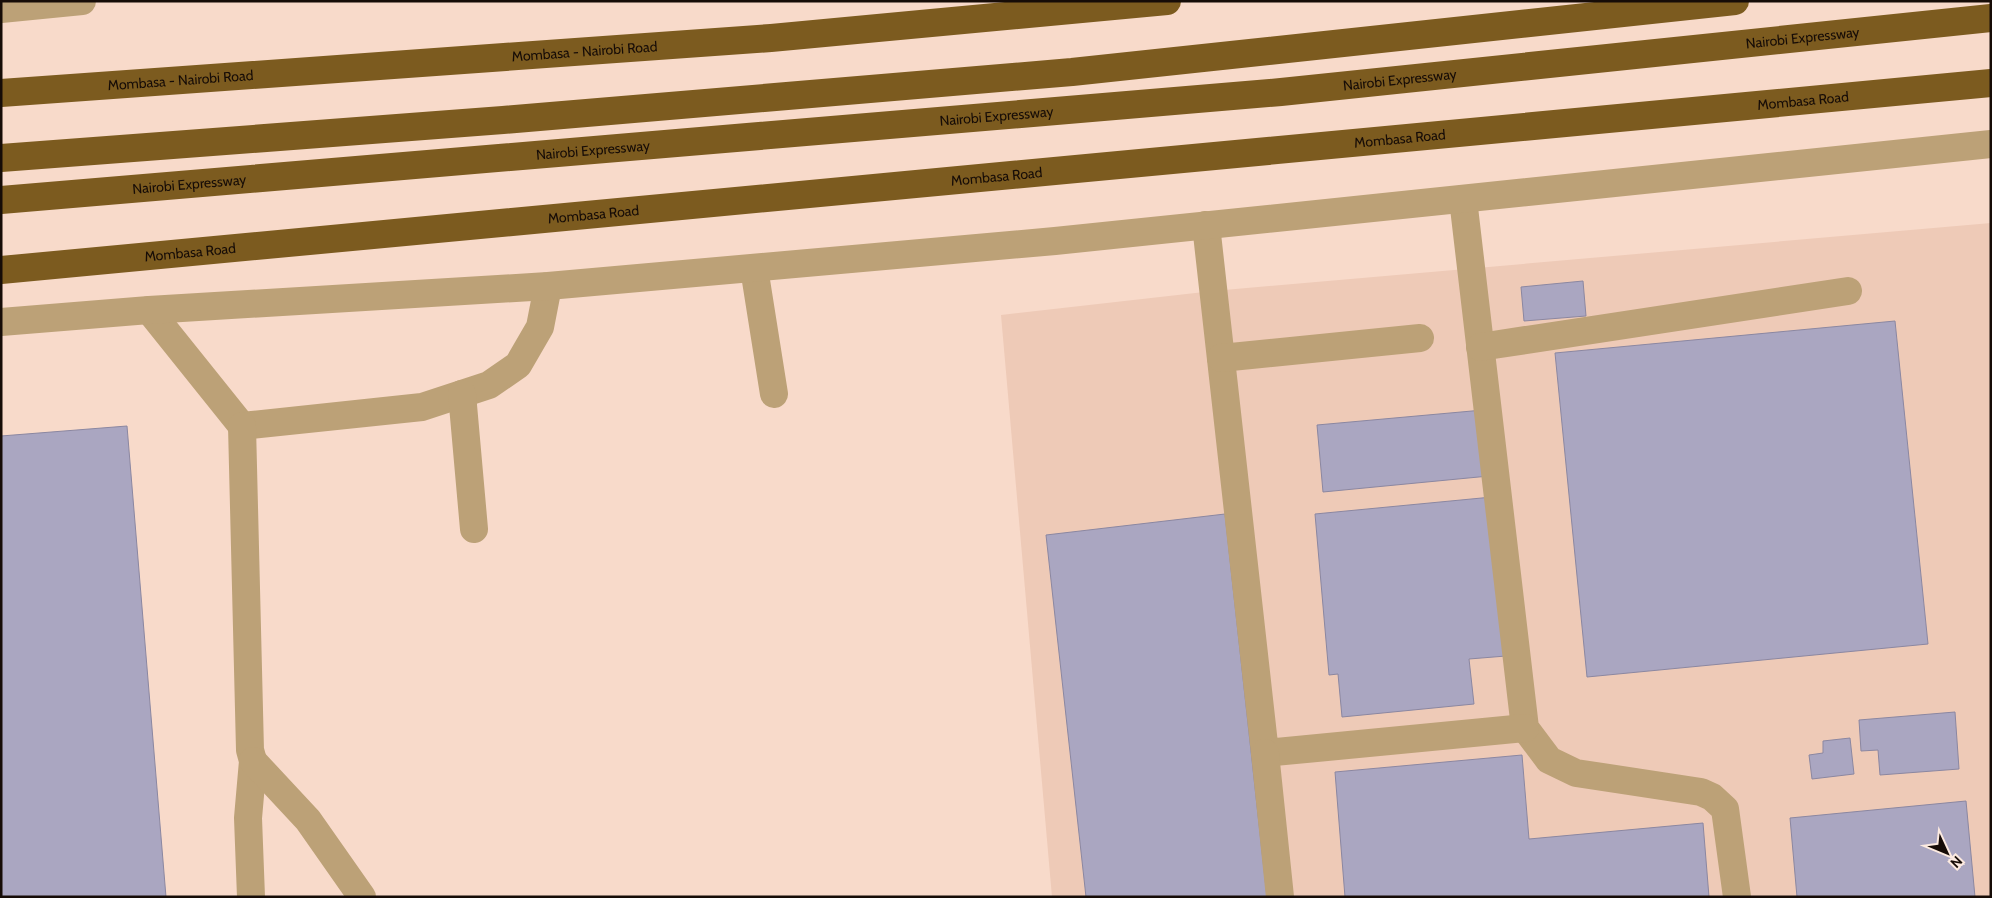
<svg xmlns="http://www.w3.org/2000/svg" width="1992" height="898" font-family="Cabin,sans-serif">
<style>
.built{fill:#eecab7}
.building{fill:#aaa6c1;stroke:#8b87a1}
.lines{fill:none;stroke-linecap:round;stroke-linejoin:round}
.minor{stroke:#bca177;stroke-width:28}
.highway{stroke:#7c5b1f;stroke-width:28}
.labels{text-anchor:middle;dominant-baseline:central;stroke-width:4;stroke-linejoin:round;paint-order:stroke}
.street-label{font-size:14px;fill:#160c07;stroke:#fceae0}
</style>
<rect width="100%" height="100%" fill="#f8daca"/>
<polygon class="built" points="1991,223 1991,897 1052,897 1001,315 1213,291"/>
<g class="building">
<polygon points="1583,281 1586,316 1524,321 1521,287"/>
<polygon points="1895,321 1928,644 1587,677 1555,353"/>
<polygon points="1483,410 1489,476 1323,492 1317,425"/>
<polygon points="127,426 166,897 1,897 1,436"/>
<polygon points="1492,497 1506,656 1469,659 1474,704 1342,717 1338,674 1329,675 1315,514"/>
<polygon points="1225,514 1267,897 1086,897 1046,535"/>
<polygon points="1955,712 1959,769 1880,775 1878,750 1861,751 1859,720"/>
<polygon points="1850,738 1854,774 1812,779 1809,755 1823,753 1823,741"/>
<polygon points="1522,755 1529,839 1703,823 1709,897 1345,897 1335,772"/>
<polygon points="1966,801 1975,897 1797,897 1790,818"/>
</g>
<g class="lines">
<g class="minor">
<polyline points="1,9 82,1"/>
<polyline points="1463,199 1525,728 1549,760 1576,773 1701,792 1712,797 1725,809 1737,897"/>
<polyline points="1206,225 1265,753 1525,728"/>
<polyline points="754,268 774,394"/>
<polyline points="149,310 242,426 422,407 489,385 518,365 540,327 548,286"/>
<polyline points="1,322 149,310 548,286 1055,241 1991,144"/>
<polyline points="1480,347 1848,291"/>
<polyline points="1221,358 1420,338"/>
<polyline points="462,394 474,529"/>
<polyline points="242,426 250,750 253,761 248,818 251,897"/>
<polyline points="1265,753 1280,897"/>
<polyline points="253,761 308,820 362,897"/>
</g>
<g class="highway">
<path id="s1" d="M 1,93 L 771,38 L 1167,1"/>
<polyline points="1,158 503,120 1072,72 1735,1"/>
<path id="s2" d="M 1,200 L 1281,92 L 1991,18"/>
<path id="s3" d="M 1,270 L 1991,83"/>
</g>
</g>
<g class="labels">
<g class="street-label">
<text stroke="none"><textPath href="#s2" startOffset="1809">Nairobi Expressway</textPath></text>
<text stroke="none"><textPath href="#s1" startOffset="585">Mombasa - Nairobi Road</textPath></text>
<text stroke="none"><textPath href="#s1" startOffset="180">Mombasa - Nairobi Road</textPath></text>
<text stroke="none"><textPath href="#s2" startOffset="1404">Nairobi Expressway</textPath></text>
<text stroke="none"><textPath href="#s3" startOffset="1810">Mombasa Road</textPath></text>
<text stroke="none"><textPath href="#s2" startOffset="999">Nairobi Expressway</textPath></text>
<text stroke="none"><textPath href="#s3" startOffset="1405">Mombasa Road</textPath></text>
<text stroke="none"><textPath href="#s2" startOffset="594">Nairobi Expressway</textPath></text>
<text stroke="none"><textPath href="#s3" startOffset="1000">Mombasa Road</textPath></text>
<text stroke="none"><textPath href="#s2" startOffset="189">Nairobi Expressway</textPath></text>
<text stroke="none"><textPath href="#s3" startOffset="595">Mombasa Road</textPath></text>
<text stroke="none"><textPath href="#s3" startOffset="190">Mombasa Road</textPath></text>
</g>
</g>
<rect width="1992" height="898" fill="none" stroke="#160c07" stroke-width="5"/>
<g transform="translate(1947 853) rotate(134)" stroke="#fceae0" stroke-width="4" paint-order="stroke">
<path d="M0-4L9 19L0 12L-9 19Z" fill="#160c07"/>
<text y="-8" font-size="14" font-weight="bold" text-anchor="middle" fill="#160c07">N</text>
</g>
</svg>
